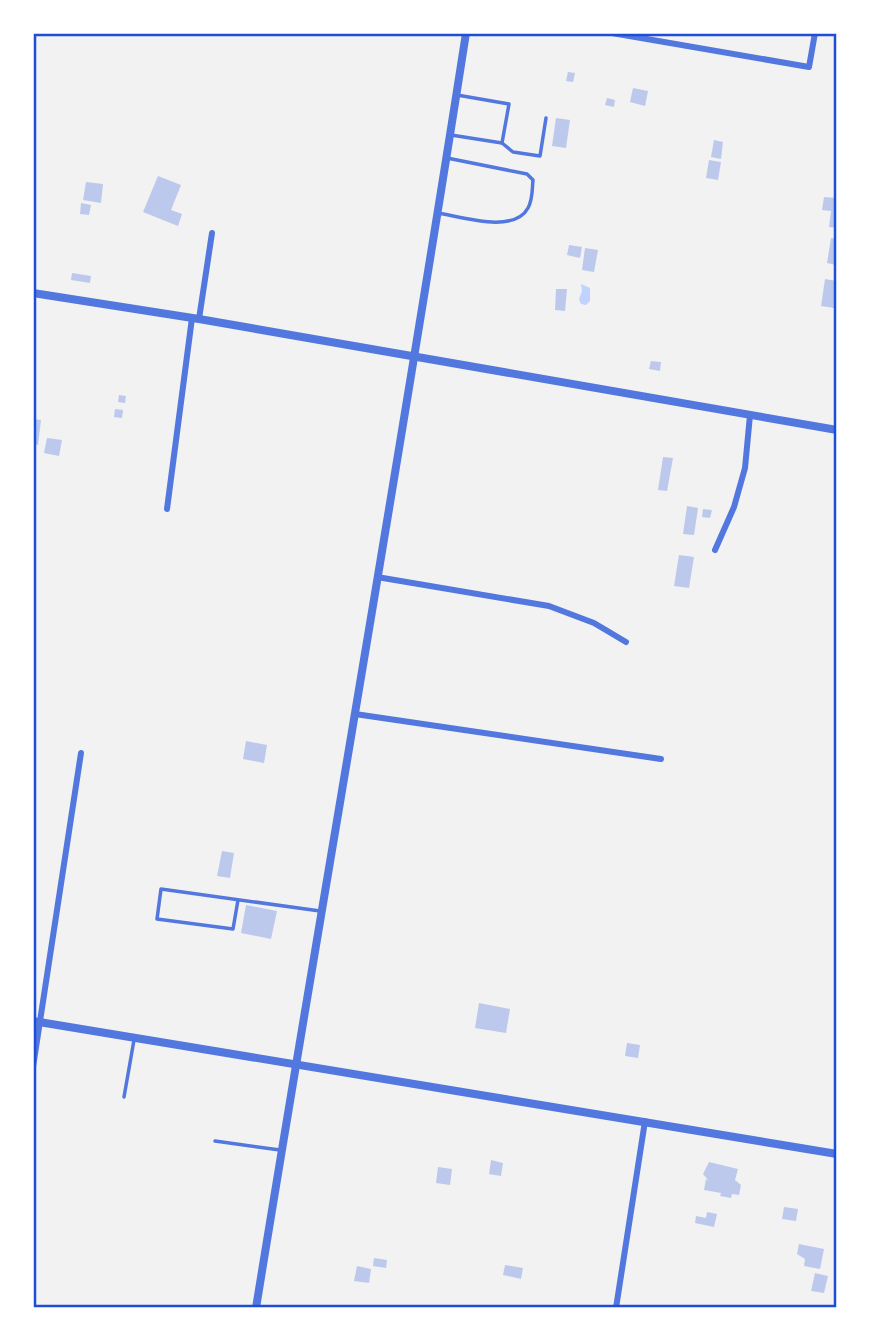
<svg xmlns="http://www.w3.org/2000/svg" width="870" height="1341" font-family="'PT Serif',serif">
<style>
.water{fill:#bfd3fe}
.building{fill:#bdc9ec}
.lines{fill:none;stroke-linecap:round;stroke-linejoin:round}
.service{stroke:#5277de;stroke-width:3.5}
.minor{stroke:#5277de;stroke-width:6}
.tertiary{stroke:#5277de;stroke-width:8}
.neatline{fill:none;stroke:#1d4ed8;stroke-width:2.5}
</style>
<rect width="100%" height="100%" fill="#f2f2f2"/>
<polygon class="water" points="581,284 590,288 590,301 586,305 581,304 579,299 582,291"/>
<g class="building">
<polygon points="568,72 575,73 573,82 566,81"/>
<polygon points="633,88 648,91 645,106 630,102"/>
<polygon points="607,98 615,100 614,107 605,105"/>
<polygon points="556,118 570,120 566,148 552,146"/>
<polygon points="714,140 723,142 721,159 711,157"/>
<polygon points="709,160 721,162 718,180 706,178"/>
<polygon points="158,176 181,185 171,210 182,214 178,226 143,212"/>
<polygon points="86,182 103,184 101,203 83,200"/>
<polygon points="824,197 837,198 837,228 829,227 831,211 822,210"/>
<polygon points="81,203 91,205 89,215 80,214"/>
<polygon points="831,238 837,239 836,265 827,263"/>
<polygon points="569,245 582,247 580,258 567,255"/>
<polygon points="585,248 598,250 594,272 582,270"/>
<polygon points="72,273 91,276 90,283 71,280"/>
<polygon points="825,279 837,281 834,308 821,306"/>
<polygon points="556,289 567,289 565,311 555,310"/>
<polygon points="651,361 661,362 660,371 649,369"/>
<polygon points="119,395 126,396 125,403 118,402"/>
<polygon points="115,409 123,410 122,418 114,417"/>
<polygon points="33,419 41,420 38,445 33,444"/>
<polygon points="47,438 62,440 59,456 44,453"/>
<polygon points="663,457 673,458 667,491 658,490"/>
<polygon points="687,506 698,508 694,535 683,534"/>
<polygon points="703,509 712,510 710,518 702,517"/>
<polygon points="679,555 694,557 689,588 674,586"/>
<polygon points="246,741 267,745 264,763 243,759"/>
<polygon points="222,851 234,853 230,878 217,876"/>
<polygon points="246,905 277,911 271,939 241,933"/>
<polygon points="479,1003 510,1009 506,1033 475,1028"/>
<polygon points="627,1043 640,1045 638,1058 625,1056"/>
<polygon points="491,1160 503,1163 501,1176 489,1174"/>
<polygon points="709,1162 738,1169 735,1180 741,1185 739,1195 732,1194 731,1198 720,1196 721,1193 704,1190 706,1179 709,1181 703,1174"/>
<polygon points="438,1167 452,1169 450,1185 436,1183"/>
<polygon points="784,1207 798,1209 796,1221 782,1219"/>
<polygon points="707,1212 717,1214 714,1227 695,1223 696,1216 706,1218"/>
<polygon points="799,1244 824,1249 820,1269 804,1266 805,1259 797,1254"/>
<polygon points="374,1258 387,1260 386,1268 373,1266"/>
<polygon points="505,1265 523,1268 521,1279 503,1275"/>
<polygon points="357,1266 371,1269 369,1283 354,1281"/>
<polygon points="815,1273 828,1276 824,1293 811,1291"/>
</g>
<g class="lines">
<g class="service">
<polyline points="457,95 509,104 502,143"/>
<polyline points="451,135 502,143 513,152 540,156 546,118"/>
<path d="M 438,213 C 462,217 514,234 528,208 C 533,199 532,189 533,180 L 527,174 L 447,158"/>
<polyline points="238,900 233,929 157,919 161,889 320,911"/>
<polyline points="124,1097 134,1040"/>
<polyline points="215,1141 280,1150"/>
</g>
<g class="minor">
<polyline points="612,33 809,67 815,33"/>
<polyline points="199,319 212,233"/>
<polyline points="167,509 192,318"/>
<polyline points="715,550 734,507 745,468 750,415"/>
<polyline points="377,577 549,606 594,623 626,642"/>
<polyline points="355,714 661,759"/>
<polyline points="33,1067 81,753"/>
<polyline points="616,1308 645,1121"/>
</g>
<g class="tertiary">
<polyline points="33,293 199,319 837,430"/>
<polyline points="33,1021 837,1154"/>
<path d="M 256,1308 C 325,883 400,459 466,33"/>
</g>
</g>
<rect width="870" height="1341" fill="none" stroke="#ffffff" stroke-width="70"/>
<rect x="35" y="35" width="800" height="1271" class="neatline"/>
</svg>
